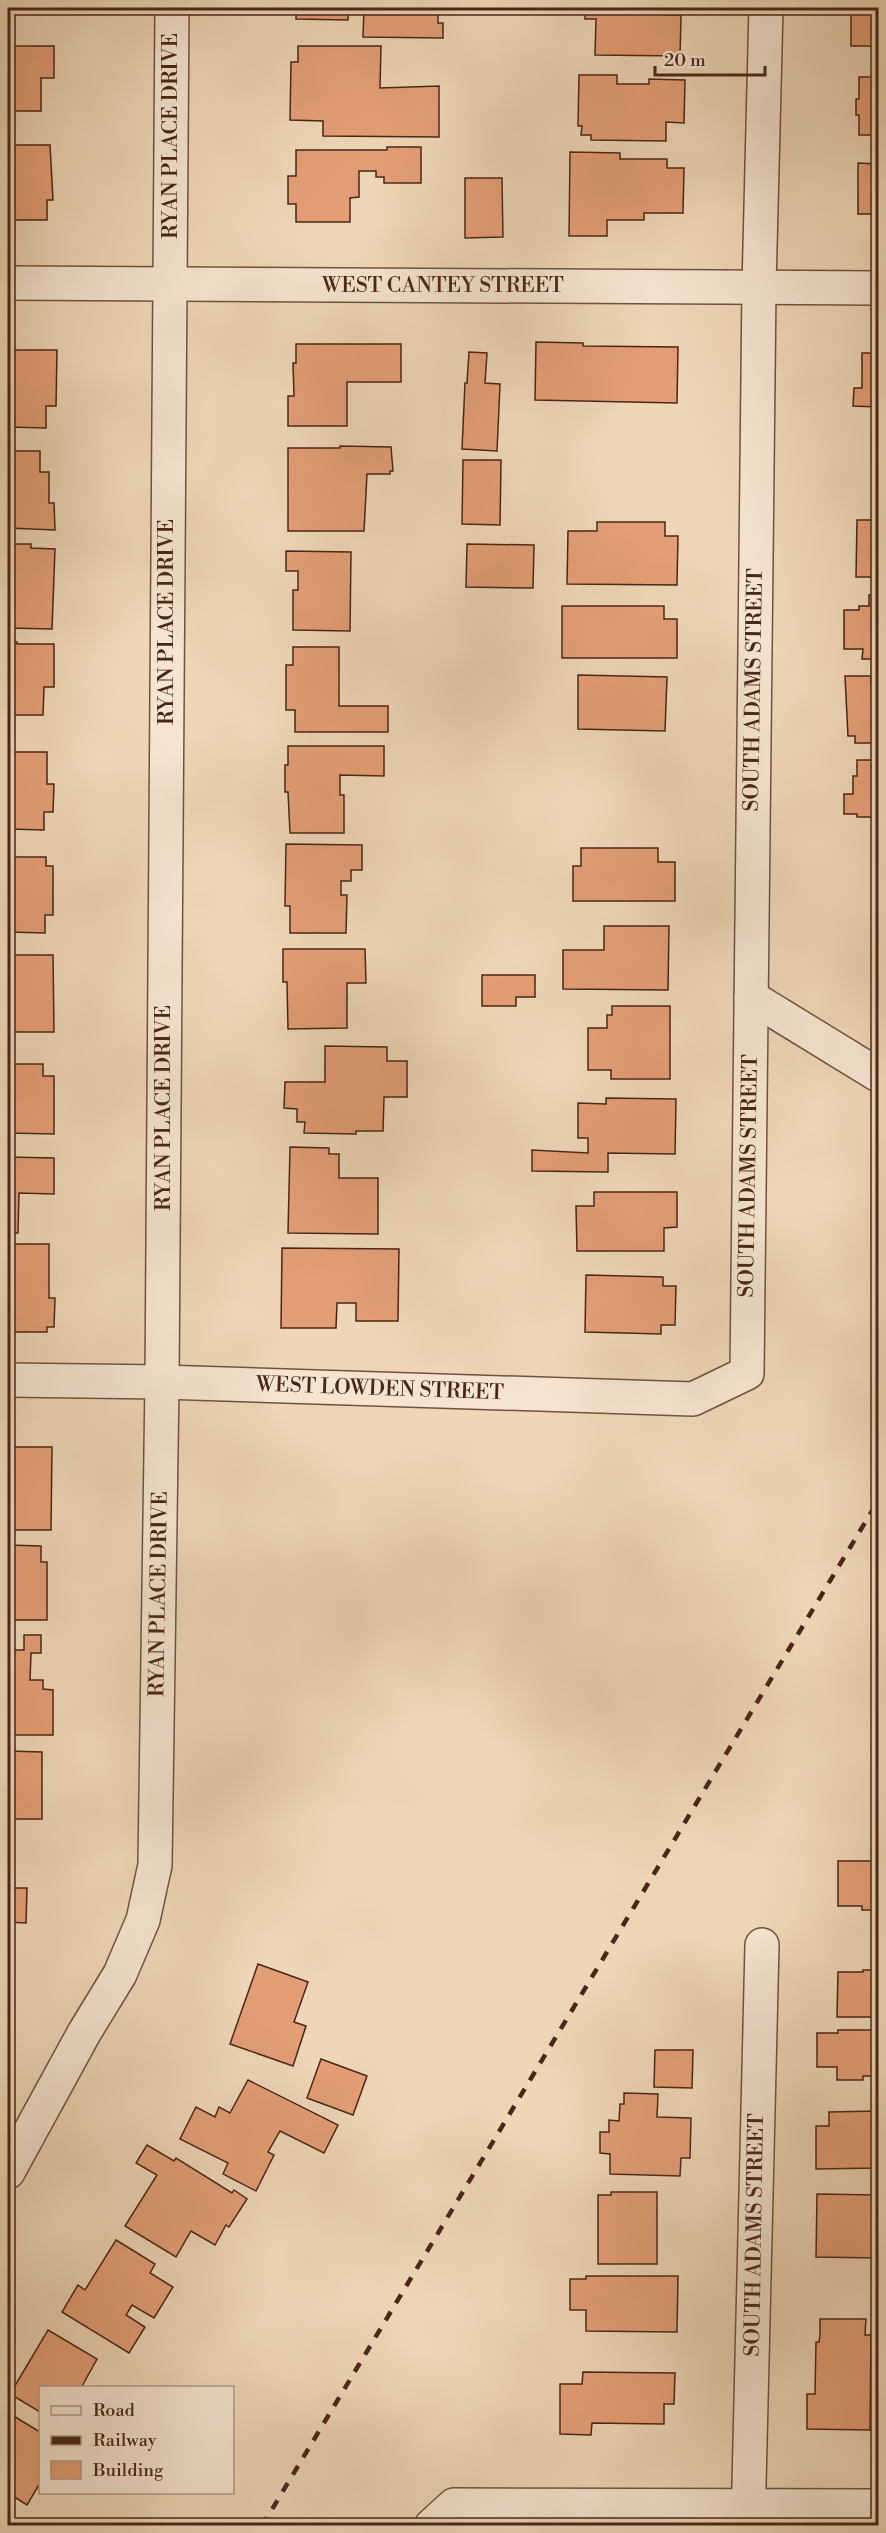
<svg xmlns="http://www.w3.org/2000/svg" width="886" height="2533" font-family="'Libre Bodoni',serif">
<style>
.building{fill:#e49e76;stroke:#492617;stroke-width:1.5}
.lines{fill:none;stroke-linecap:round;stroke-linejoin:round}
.minor-casing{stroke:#72523f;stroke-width:36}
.minor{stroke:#f4e4d0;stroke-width:33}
.rail{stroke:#492617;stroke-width:4.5;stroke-dasharray:10 10;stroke-linecap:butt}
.labels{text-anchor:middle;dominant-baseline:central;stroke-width:6;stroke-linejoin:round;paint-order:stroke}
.street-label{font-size:21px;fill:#492617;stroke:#f4e4d0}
</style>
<rect width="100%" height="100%" fill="#eed6b6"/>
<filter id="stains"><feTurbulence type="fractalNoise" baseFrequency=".00333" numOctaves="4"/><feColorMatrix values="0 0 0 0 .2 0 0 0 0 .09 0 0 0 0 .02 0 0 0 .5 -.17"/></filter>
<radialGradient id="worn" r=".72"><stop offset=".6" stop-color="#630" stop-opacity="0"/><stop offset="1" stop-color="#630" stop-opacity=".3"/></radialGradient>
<g class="building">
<polygon points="8,8 36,8 36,12 12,12 12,18 8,18"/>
<polygon points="296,8 348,8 348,20 296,19"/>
<polygon points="364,8 438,8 438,23 443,23 443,38 363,37"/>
<polygon points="585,8 666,8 666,15 681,15 680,56 595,55 596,19 585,19"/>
<polygon points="865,8 878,8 878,46 851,46 851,13 865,13"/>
<polygon points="8,46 54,46 54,78 41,78 41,111 8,111"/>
<polygon points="298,46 381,46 380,88 439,86 439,137 323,136 323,121 290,120 291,62 298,62"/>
<polygon points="579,75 617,75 617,84 649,84 649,79 685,80 684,123 666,122 666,141 591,140 591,135 581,135 582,126 578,126"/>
<polygon points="859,77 878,77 878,135 859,135 859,115 856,115 856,99 859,99"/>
<polygon points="8,145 50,145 53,200 47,200 47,220 8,220"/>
<polygon points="387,147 421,147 421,183 384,183 384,177 376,177 376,171 359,171 359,197 350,198 350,222 296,222 296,204 288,204 288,176 296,176 296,150 387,150"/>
<polygon points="570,152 620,153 620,159 667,159 667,168 684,168 683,213 644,213 644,220 607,220 607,236 569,236"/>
<polygon points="858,163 878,164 878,214 858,214"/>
<polygon points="465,178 502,178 503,237 465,238"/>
<polygon points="536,342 583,343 583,346 678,347 677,403 535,400"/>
<polygon points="296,344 401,344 401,382 347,382 347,426 288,426 288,396 294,396 293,363 296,363"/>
<polygon points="8,350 57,350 56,406 46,406 46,428 8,427"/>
<polygon points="469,352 487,353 485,383 500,384 497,451 462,449 465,383 467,383"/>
<polygon points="862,353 878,353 878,407 853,406 854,388 862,388"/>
<polygon points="340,446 391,447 393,471 390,471 390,474 367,474 364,531 288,531 288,448 340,448"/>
<polygon points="8,451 40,451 40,472 49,472 49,503 54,503 55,530 8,528"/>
<polygon points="463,460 501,460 500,525 462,524"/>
<polygon points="857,520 878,520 878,577 856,577"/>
<polygon points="597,522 665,522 665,536 678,536 677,585 567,584 568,531 597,531"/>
<polygon points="8,544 31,544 31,548 55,549 52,629 8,628"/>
<polygon points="467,544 534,545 533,588 466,587"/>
<polygon points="286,551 351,552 350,631 293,630 293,590 298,590 298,571 286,571"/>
<polygon points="869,595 878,595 878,659 862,659 863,649 844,649 844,610 859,610 859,606 869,606"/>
<polygon points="562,606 664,606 664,619 677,619 677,658 562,658"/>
<polygon points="8,642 17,642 17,644 54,644 54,687 44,687 43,715 14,715 14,735 8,735"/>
<polygon points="293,647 339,647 339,706 388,706 388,732 295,732 295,710 286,710 286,665 293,665"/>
<polygon points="578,675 667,677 665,731 578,729"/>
<polygon points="845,676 871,676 871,681 878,681 878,743 855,743 855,736 848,736"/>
<polygon points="288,746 384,746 384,776 340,775 340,795 344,795 344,833 290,833 288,792 285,792 285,765 288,765"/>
<polygon points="8,752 47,752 47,784 54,784 53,812 44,812 44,830 8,829"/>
<polygon points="857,760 878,760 878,817 857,817 857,814 844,814 844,794 853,794 853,776 857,776"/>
<polygon points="286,844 362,845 362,870 351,870 351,881 341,881 341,895 347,895 346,933 290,933 290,906 285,906"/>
<polygon points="581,848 658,848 658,862 675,862 675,901 573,901 573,866 581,866"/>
<polygon points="8,857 46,857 46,866 53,866 53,915 45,915 45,933 8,932"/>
<polygon points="875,888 878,888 878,940 873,940"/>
<polygon points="604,926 669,926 668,990 563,989 563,950 604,950"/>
<polygon points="283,949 365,949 366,983 347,983 347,1028 288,1029 287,982 283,982"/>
<polygon points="8,955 53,955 54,1032 8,1032"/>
<polygon points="482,975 535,975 535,997 516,997 516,1006 482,1006"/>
<polygon points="612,1006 670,1006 670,1079 611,1079 611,1070 588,1070 588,1028 607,1028 607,1015 612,1015"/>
<polygon points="325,1046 387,1047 387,1061 407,1061 407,1097 384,1097 383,1131 356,1131 356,1134 304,1133 305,1122 297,1122 297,1109 284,1108 285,1082 325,1082"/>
<polygon points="8,1064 43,1064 43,1076 54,1076 54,1134 8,1133"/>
<polygon points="606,1098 676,1099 675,1154 608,1153 608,1172 532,1171 532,1150 588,1153 588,1138 578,1138 578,1103 606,1104"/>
<polygon points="290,1147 329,1148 329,1154 339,1154 339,1178 378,1178 378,1234 288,1233"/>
<polygon points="8,1157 54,1158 54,1194 19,1193 18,1233 8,1233"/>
<polygon points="594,1192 677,1192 677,1227 664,1228 664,1251 577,1251 576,1206 594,1206"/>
<polygon points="8,1244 49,1244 49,1298 55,1298 54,1327 47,1327 47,1332 8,1332"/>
<polygon points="282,1248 399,1249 398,1321 356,1321 356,1303 337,1303 336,1328 281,1328"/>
<polygon points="586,1275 663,1277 663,1286 676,1286 675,1325 661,1325 661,1334 585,1332"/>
<polygon points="8,1447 52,1447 51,1530 8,1530"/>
<polygon points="8,1545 41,1546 41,1562 47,1562 47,1620 12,1620 12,1626 8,1626"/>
<polygon points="24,1635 41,1635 41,1653 31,1653 30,1680 43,1680 43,1689 53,1690 53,1735 8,1735 8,1650 24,1650"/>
<polygon points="8,1751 42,1752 42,1819 8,1819"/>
<polygon points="838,1861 878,1861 878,1910 862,1910 862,1906 838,1906"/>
<polygon points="8,1888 27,1888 26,1923 8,1922"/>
<polygon points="258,1964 308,1982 294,2022 306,2026 293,2066 230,2044"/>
<polygon points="863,1970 878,1970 878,2017 837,2017 838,1972 863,1972"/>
<polygon points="838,2030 878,2030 878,2076 863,2076 863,2080 837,2080 837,2067 817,2067 817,2033 838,2033"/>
<polygon points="655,2050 693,2050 692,2088 654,2087"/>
<polygon points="321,2059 367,2076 353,2115 307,2098"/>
<polygon points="248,2080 338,2125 324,2153 280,2131 268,2152 274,2155 256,2191 223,2174 228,2163 180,2139 196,2107 215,2117 219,2107 230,2113"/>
<polygon points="624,2093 658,2094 657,2117 691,2118 690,2158 681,2158 680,2176 610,2174 610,2154 600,2153 600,2132 609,2132 609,2120 619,2121 620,2104 624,2104"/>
<polygon points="878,2111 878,2168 816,2169 816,2126 829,2126 829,2112"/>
<polygon points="147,2145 174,2161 176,2158 232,2193 234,2190 247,2199 229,2227 226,2225 215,2245 191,2231 176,2257 125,2226 157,2175 136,2163"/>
<polygon points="611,2192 657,2192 657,2264 598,2264 598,2195 611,2195"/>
<polygon points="817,2194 878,2195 878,2258 816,2257"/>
<polygon points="116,2240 155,2264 150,2273 173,2287 154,2318 132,2305 126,2315 145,2327 129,2353 62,2312 78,2285 85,2290"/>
<polygon points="586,2276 678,2276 677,2332 586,2331 586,2310 570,2310 570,2279 586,2279"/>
<polygon points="820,2319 866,2319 865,2335 871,2335 870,2430 807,2429 807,2394 815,2394 816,2342 819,2342 820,2335"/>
<polygon points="48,2330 97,2359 81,2388 40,2388 40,2412 10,2394"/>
<polygon points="583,2372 675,2373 674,2404 664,2404 664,2424 592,2423 591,2435 560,2434 560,2384 582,2384"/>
<polygon points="12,2415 40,2432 40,2483 27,2505 8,2493 8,2422"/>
<polygon points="8,2517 21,2526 8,2526"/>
</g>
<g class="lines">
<defs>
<g id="minor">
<polyline points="8,283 878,288"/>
<polyline points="751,997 878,1075"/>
<polyline points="8,1380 162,1382 693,1399 747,1373 759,287 766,8"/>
<polyline points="8,2172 84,2033 120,1974 143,1920 155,1865 162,1382 172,8"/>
<polyline points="431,2526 454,2505 878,2506"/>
<polyline points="748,2526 762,1945"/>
</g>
</defs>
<use href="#minor" class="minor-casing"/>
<use href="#minor" class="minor"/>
<polyline class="rail" points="262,2526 878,1501"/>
</g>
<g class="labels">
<g class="street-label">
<text transform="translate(171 136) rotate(-90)">RYAN PLACE DRIVE</text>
<text x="443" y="286">WEST CANTEY STREET</text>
<text transform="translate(167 622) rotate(-90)">RYAN PLACE DRIVE</text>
<text transform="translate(754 690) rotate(-89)">SOUTH ADAMS STREET</text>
<text transform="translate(164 1108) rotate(-90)">RYAN PLACE DRIVE</text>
<text transform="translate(749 1176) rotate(-89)">SOUTH ADAMS STREET</text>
<text transform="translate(380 1389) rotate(2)">WEST LOWDEN STREET</text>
<text transform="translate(159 1594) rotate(-89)">RYAN PLACE DRIVE</text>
<text transform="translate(755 2235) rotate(-89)">SOUTH ADAMS STREET</text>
</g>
</g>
<rect width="886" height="2533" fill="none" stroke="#eed6b6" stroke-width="30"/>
<rect x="9" y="9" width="868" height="2515" fill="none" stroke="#492617" stroke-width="3"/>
<rect x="15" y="15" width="856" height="2503" fill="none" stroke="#492617" stroke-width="1.5"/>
<rect x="39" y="2386" width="195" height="108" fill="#f4e4d0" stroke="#b09886" stroke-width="1.5"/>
<rect x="51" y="2406" width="30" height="9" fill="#f4e4d0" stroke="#b09886" stroke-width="1.5"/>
<text x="93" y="2416" font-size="18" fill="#492617">Road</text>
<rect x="51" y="2436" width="30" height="9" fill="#492617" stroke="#b09886" stroke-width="1.5"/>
<text x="93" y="2446" font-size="18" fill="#492617">Railway</text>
<rect x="51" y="2461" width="30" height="18" fill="#e49e76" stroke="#b09886" stroke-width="1.5"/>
<text x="93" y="2476" font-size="18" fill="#492617">Building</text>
<path d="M655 66v9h110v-9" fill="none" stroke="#492617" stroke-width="3"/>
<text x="664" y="66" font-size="18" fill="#492617" stroke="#f4e4d0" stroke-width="4.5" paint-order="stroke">20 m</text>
<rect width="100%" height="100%" filter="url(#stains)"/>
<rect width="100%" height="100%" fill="url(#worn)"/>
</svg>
